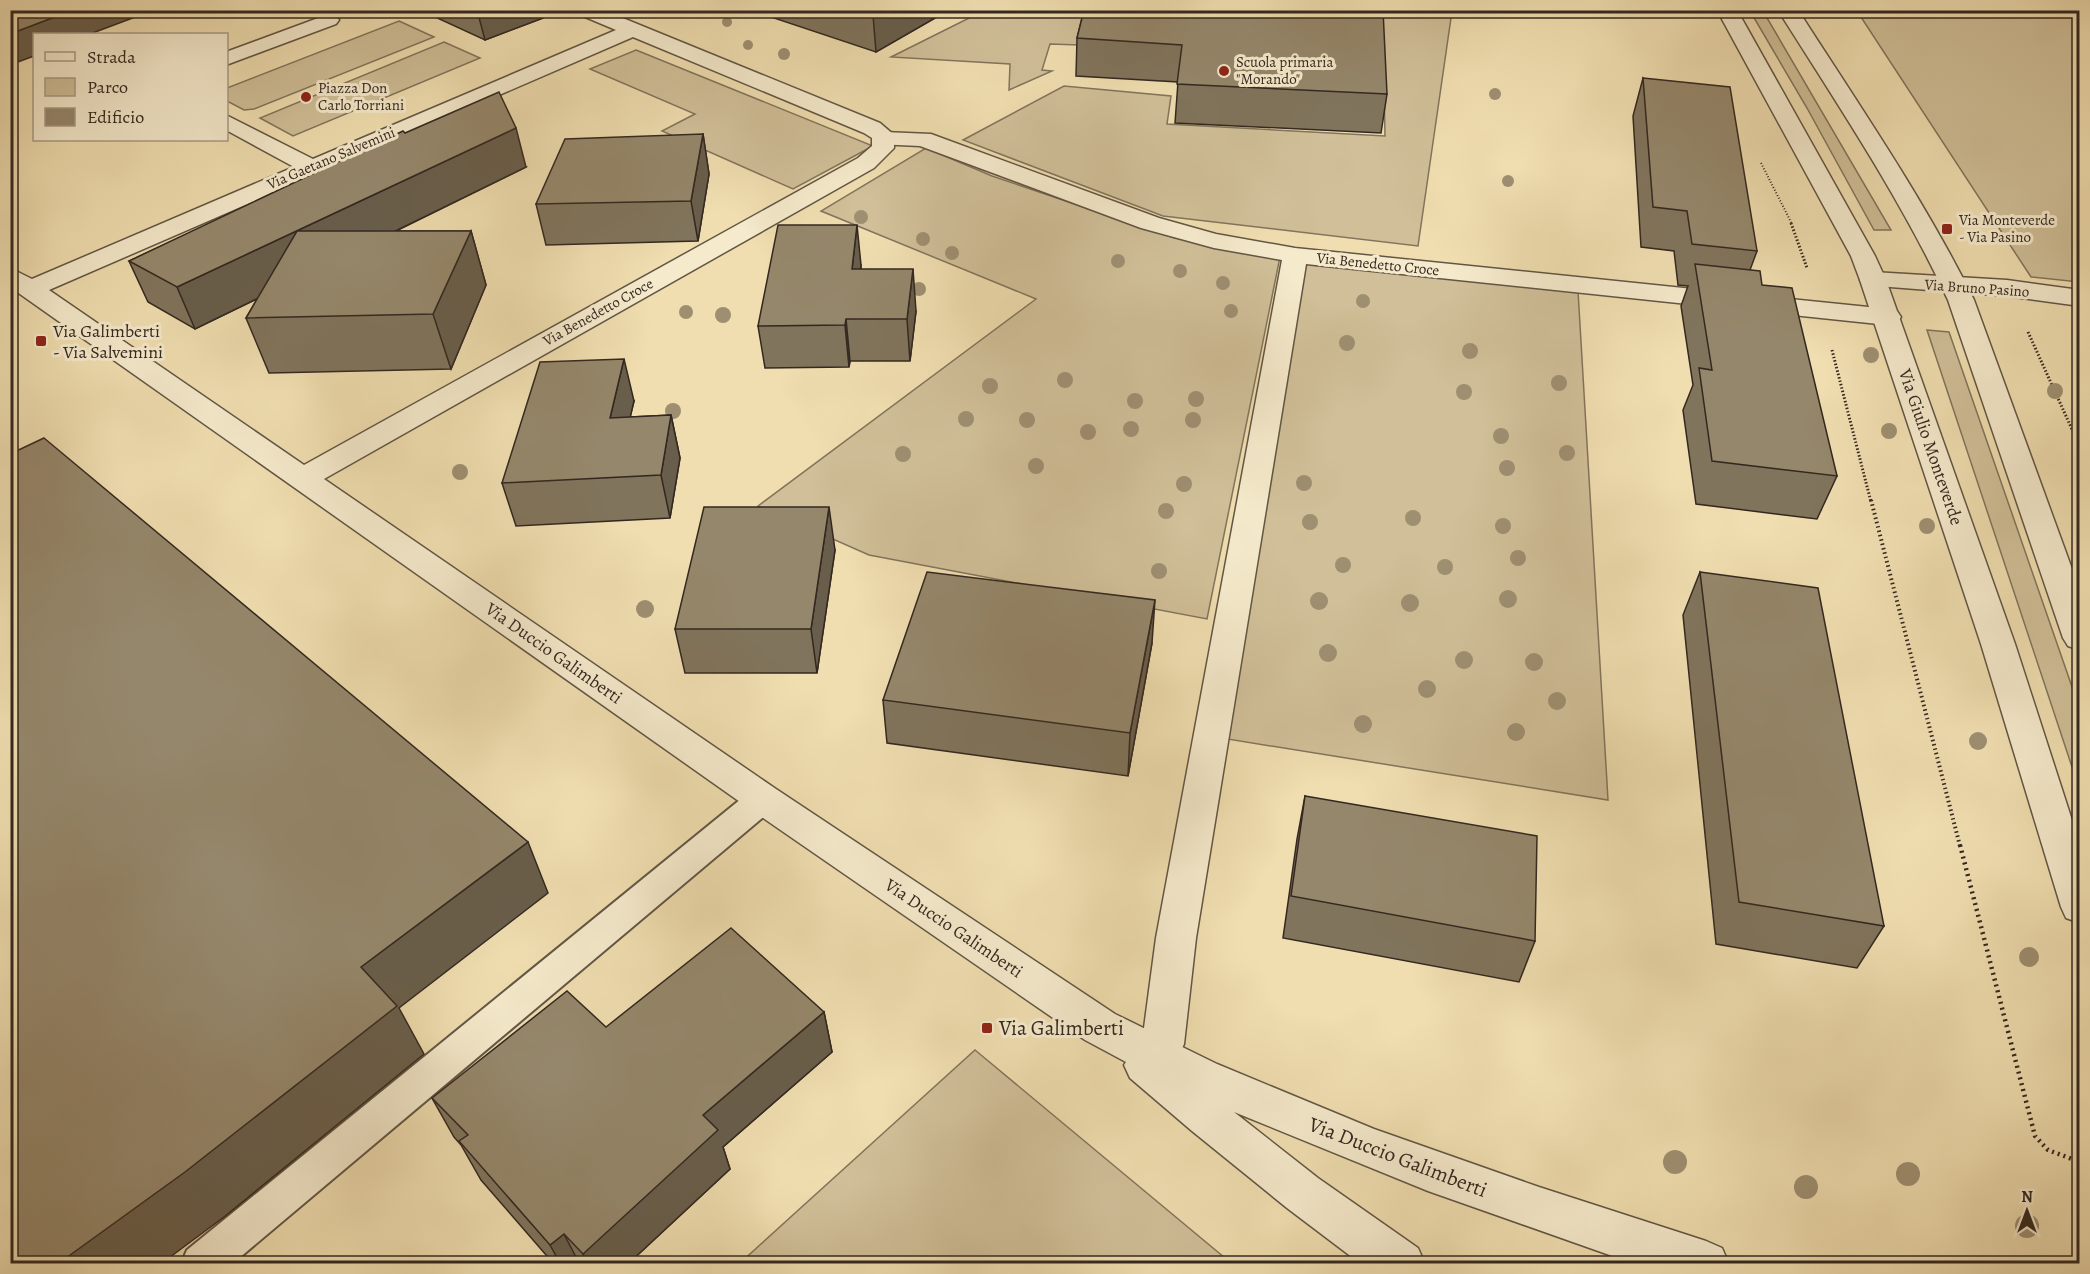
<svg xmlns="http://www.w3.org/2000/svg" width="2090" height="1274" font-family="Alegreya,serif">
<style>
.green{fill:#d0bf98;stroke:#82745c;stroke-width:1.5}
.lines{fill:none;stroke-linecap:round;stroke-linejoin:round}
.service-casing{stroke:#625644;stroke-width:4}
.pedestrian-casing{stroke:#625644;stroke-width:3}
.minor-casing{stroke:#625644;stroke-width:3}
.tertiary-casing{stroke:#625644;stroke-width:3}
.path-far3{stroke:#332820;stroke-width:2;stroke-dasharray:1 2;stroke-linecap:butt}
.path-far2{stroke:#332820;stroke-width:3;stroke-dasharray:1.5 2;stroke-linecap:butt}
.path-far1{stroke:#332820;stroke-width:4;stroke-dasharray:1.5 3;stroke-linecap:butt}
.path{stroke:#332820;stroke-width:4.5;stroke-dasharray:2 4;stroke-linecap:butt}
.service{fill:#f5eacc;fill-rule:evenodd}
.pedestrian{fill:#f5eacc;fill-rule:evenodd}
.minor{fill:#f5eacc;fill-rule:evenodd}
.tertiary{fill:#f5eacc;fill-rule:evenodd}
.tree{fill:#9e8f71}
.wall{fill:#80745c;stroke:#332820;stroke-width:1.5}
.shaded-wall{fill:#685e4b;stroke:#332820;stroke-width:1.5}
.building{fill:#95876b;stroke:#332820;stroke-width:1.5}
.poi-dot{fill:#8f2418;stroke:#f5eacc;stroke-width:2}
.labels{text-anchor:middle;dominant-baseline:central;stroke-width:6;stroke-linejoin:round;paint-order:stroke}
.far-poi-label{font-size:15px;fill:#332820;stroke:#f5eacc;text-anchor:start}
.far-street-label{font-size:15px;fill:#332820;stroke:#f5eacc}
.poi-label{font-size:18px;fill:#332820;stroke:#f5eacc;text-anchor:start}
.street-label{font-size:18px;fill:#332820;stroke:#f5eacc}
.near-poi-label{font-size:21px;fill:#332820;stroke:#f5eacc;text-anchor:start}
.near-street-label{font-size:21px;fill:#332820;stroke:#f5eacc}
</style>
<rect width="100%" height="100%" fill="#f0deb0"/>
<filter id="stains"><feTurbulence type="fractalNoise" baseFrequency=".00333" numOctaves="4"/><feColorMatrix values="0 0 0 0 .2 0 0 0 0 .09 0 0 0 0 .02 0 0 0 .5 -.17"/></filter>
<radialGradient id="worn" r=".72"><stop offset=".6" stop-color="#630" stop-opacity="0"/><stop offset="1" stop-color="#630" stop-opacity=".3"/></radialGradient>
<g class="green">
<polygon points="983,11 1088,11 1080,45 1050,44 1042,70 1052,71 1009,90 1010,64 891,57"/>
<polygon points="1359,11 1452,11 1418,246 1163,216 963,140 1064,86 1171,96 1167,124 1385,136 1383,39"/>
<polygon points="1750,11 1763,11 1891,230 1874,230 1807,108"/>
<polygon points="1857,11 2079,11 2079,282 2031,277"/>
<polygon points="399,21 434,37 254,109 244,110 227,101 227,88"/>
<polygon points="444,42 480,58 293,136 260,118"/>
<polygon points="636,50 873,146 793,189 662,131 695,114 590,69"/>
<polygon points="926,148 992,176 1175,238 1280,257 1207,619 869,555 758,506 1036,299 821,211"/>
<polygon points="1299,259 1578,291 1608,800 1215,737"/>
<polygon points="1927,330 1949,332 2079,707 2079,788"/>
<polygon points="975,1050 1231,1263 740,1263"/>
</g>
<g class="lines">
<defs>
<polygon id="service" points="763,787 774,790 779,799 774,808 232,1264 181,1264 187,1250 752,790"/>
<polygon id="pedestrian" points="884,132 931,134 1159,218 1216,234 1295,248 1888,309 1897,311 1901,317 1897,323 1888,325 1306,264 1196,938 1184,1044 1171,1072 1156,1078 1141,1072 1135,1059 1142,1043 1156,938 1282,260 1214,248 1141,228 920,146 876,144 873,139 876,134"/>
<g id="minor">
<path d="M 575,10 L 603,10 L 880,123 L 894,135 L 894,148 L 874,168 L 324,479 L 776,789 L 1115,1014 L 1217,1064 L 1374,1129 L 1539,1187 L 1706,1241 L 1722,1248 L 1729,1264 L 1635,1264 L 1428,1191 L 1234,1112 L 1318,1178 L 1418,1248 L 1425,1264 L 1361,1264 L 1287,1208 L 1192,1131 L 1130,1078 L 1124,1065 L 1126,1062 L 1085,1040 L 750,809 L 10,287 L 10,268 L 32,279 L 294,167 L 226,130 L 226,115 L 313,159 L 616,30 L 578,14 ZM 633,37 L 864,133 L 872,138 L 872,146 L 858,158 L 304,465 L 49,290 Z"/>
<polygon points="329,14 336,16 339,20 336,24 226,65 226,52"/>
<polygon points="1873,272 2007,280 2080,290 2080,306 2007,296 1864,285 1860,280 1864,275"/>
</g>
<g id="tertiary">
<polygon points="1717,10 1737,10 1875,256 1886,280 2015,644 2080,845 2080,923 2066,918 2061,907 1981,644 1860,280 1851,256"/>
<path d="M 1778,10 L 1798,10 C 1859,105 1924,199 1974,300 L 2080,591 L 2080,650 L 2068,646 L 2063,638 L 1948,300 C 1901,199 1838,105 1778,10 Z"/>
</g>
</defs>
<use href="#service" class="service-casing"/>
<use href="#pedestrian" class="pedestrian-casing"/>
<use href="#minor" class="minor-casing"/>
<use href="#tertiary" class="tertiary-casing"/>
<polyline class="path-far3" points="1761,163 1792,224"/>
<g class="path-far2">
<polyline points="1791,223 1807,268"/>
<polyline points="2028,332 2080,447"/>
<polyline points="1832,350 1871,502"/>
</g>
<polyline class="path-far1" points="1871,500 1960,846"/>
<polyline class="path" points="1960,845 2035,1136 2048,1150 2080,1162"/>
<use href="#service" class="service"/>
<use href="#pedestrian" class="pedestrian"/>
<use href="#minor" class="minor"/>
<use href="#tertiary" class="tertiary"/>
</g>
<g class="tree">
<circle cx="727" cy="22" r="5"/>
<circle cx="748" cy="45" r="5"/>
<circle cx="784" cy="54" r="6"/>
<circle cx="1495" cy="94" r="6"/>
<circle cx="1508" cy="181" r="6"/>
<circle cx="861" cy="217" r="7"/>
<circle cx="923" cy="239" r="7"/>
<circle cx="952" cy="253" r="7"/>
<circle cx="1118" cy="261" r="7"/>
<circle cx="1180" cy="271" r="7"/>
<circle cx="1223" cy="283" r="7"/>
<circle cx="919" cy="289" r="7"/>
<circle cx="1363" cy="301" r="7"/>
<circle cx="1231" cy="311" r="7"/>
<circle cx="686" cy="312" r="7"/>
<circle cx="723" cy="315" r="8"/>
<circle cx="1347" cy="343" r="8"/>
<circle cx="1470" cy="351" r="8"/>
<circle cx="1871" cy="355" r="8"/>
<circle cx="1065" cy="380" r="8"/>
<circle cx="1559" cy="383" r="8"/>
<circle cx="990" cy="386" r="8"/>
<circle cx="2055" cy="391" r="8"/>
<circle cx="1464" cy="392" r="8"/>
<circle cx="1196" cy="399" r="8"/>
<circle cx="1135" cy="401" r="8"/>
<circle cx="673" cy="411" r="8"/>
<circle cx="966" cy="419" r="8"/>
<circle cx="1027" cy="420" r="8"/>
<circle cx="1193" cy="420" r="8"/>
<circle cx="1131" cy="429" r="8"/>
<circle cx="1889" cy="431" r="8"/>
<circle cx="1088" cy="432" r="8"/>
<circle cx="1501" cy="436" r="8"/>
<circle cx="1567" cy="453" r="8"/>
<circle cx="903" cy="454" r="8"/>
<circle cx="1036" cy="466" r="8"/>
<circle cx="1507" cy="468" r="8"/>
<circle cx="460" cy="472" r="8"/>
<circle cx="1304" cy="483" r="8"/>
<circle cx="1184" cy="484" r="8"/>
<circle cx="1166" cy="511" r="8"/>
<circle cx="1413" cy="518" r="8"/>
<circle cx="1310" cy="522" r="8"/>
<circle cx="1503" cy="526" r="8"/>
<circle cx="1927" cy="526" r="8"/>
<circle cx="1518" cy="558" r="8"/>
<circle cx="1343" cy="565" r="8"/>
<circle cx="1445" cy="567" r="8"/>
<circle cx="1159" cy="571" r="8"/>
<circle cx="1508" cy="599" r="9"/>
<circle cx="1319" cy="601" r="9"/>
<circle cx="1410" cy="603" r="9"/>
<circle cx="645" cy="609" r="9"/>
<circle cx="1328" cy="653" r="9"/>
<circle cx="1464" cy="660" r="9"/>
<circle cx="1534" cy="662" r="9"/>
<circle cx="1427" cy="689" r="9"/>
<circle cx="1557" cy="701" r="9"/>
<circle cx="1363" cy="724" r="9"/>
<circle cx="1516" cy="732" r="9"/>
<circle cx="1978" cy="741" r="9"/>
<circle cx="2029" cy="957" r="10"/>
<circle cx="1675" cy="1162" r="12"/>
<circle cx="1908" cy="1174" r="12"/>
<circle cx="1806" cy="1187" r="12"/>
<circle cx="2027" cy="1226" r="12"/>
</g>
<g class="wall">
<polygon points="420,10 541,10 543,18 485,40"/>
<polygon points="765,10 949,10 876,52 765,15"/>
<polygon points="1084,10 1387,94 1381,133 1175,123 1178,82 1076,76 1077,38"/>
<polygon points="1643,78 1757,251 1750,270 1762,285 1837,476 1817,519 1696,504 1683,410 1693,385 1681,306 1688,286 1678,285 1674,251 1641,247 1633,116"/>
<polygon points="405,133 526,167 396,231 471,231 486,285 451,369 269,373 246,318 257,299 195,329 148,302 129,261"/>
<polygon points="703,134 709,174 698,241 546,245 536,204"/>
<polygon points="861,265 861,269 916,311 910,361 850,361 849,367 765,368 758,326"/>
<polygon points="634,401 630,417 671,415 680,458 670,518 516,526 502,483"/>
<polygon points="835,550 817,673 685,673 675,629"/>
<polygon points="1700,572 1884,926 1857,968 1716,944 1683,615"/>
<polygon points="1152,643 1128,776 887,743 883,700"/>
<polygon points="1305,796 1535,941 1519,982 1283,938 1297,839"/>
<polygon points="824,1012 832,1052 723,1147 730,1169 629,1263 553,1263 481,1180 461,1145 454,1137 432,1098 606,1027"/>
</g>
<g class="shaded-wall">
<polygon points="73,10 154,10 90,34 34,34 34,56 10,65 10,34"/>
<polygon points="477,10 541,10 543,18 485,40"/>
<polygon points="881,10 949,10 876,52 873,15"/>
<polygon points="516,128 526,167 195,329 177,287"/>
<polygon points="703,134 709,174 698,241 691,201"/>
<polygon points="857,225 861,265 856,311 852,269"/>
<polygon points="471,231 486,285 451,369 433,314"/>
<polygon points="913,269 916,311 910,361 907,319"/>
<polygon points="846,319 850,361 849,367 845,325"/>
<polygon points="624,359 634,401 620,461 610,418"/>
<polygon points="671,415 680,458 670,518 661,475"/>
<polygon points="829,507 835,550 817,673 811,629"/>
<polygon points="1155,600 1152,643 1128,776 1130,733"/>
<polygon points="528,842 548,893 399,1008 424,1054 224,1217 162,1263 59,1263 361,967"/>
<polygon points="824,1012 832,1052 723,1147 730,1169 629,1263 588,1263 583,1254 703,1115"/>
<polygon points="564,1234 579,1263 560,1263 550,1245"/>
</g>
<g class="building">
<polygon points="10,10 73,10 10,34"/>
<polygon points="859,10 881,10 873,15"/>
<polygon points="1084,10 1383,10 1387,94 1177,84 1182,45 1077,38"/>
<polygon points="1643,78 1730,87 1757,251 1692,244 1687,211 1653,207"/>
<polygon points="499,92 516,128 177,287 129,261 403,131 405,133"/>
<polygon points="703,134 691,201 536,204 565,139"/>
<polygon points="778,225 857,225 852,269 913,269 907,319 846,319 845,325 758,326"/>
<polygon points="297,231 471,231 433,314 246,318"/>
<polygon points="1695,264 1760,271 1762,285 1792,288 1837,476 1712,461 1699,368 1712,370"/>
<polygon points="624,359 610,418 671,415 661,475 502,483 540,362"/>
<polygon points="44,438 528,842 361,967 397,1006 185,1172 59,1263 10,1263 10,454"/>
<polygon points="704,507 829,507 811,629 675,629"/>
<polygon points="927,572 1155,600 1130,733 883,700"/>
<polygon points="1700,572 1818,588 1884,926 1739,902"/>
<polygon points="1305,796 1537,836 1535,941 1291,896"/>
<polygon points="731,928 824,1012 703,1115 718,1130 583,1254 564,1234 550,1245 459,1141 468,1135 432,1098 567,991 606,1027"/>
</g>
<g class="poi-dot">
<circle cx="1224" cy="71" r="6"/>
<circle cx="306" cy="97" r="6"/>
<rect x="1941" y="223" width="12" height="12" rx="3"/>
<rect x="35" y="335" width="12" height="12" rx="3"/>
<rect x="981" y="1022" width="12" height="12" rx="3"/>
</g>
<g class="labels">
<g class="far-poi-label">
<text x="1236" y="62">Scuola primaria<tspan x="1236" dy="17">"Morando"</tspan></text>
<text x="318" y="88">Piazza Don<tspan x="318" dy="17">Carlo Torriani</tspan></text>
<text x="1959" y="220">Via Monteverde<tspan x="1959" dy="17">- Via Pasino</tspan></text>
</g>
<g class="far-street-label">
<text transform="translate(331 158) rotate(-23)">Via Gaetano Salvemini</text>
<text transform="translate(1378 264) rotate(6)">Via Benedetto Croce</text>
<text transform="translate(1977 288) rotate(4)">Via Bruno Pasino</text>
<text transform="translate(598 312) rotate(-29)">Via Benedetto Croce</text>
</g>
<g class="poi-label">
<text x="53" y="331">Via Galimberti<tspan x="53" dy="21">- Via Salvemini</tspan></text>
</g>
<g class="street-label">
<text transform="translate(1931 447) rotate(71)">Via Giulio Monteverde</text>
<text transform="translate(554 653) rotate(35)">Via Duccio Galimberti</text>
<text transform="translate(954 928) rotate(34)">Via Duccio Galimberti</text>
</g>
<g class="near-poi-label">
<text x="999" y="1028">Via Galimberti</text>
</g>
<g class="near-street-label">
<text transform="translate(1398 1157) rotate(21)">Via Duccio Galimberti</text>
</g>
</g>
<rect width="2090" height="1274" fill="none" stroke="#f0deb0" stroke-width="36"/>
<rect x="12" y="12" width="2066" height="1250" fill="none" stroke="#332820" stroke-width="3"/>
<rect x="18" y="18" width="2054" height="1238" fill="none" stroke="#332820" stroke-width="1.5"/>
<rect x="33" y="33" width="195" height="108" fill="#f5eacc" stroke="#a79c87" stroke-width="1.5"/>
<rect x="45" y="52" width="30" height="9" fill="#f5eacc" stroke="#a79c87" stroke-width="1.5"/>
<text x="87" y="63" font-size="18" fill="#332820">Strada</text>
<rect x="45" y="78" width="30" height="18" fill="#d0bf98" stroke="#a79c87" stroke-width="1.5"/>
<text x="87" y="93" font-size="18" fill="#332820">Parco</text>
<rect x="45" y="108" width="30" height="18" fill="#95876b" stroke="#a79c87" stroke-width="1.5"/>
<text x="87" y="123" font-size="18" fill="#332820">Edificio</text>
<g transform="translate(2027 1211)" stroke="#f5eacc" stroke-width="4.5" paint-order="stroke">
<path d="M0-4.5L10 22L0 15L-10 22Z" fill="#332820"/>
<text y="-9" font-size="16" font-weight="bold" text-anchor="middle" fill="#332820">N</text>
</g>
<rect width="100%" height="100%" filter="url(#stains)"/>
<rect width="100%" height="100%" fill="url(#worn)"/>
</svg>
